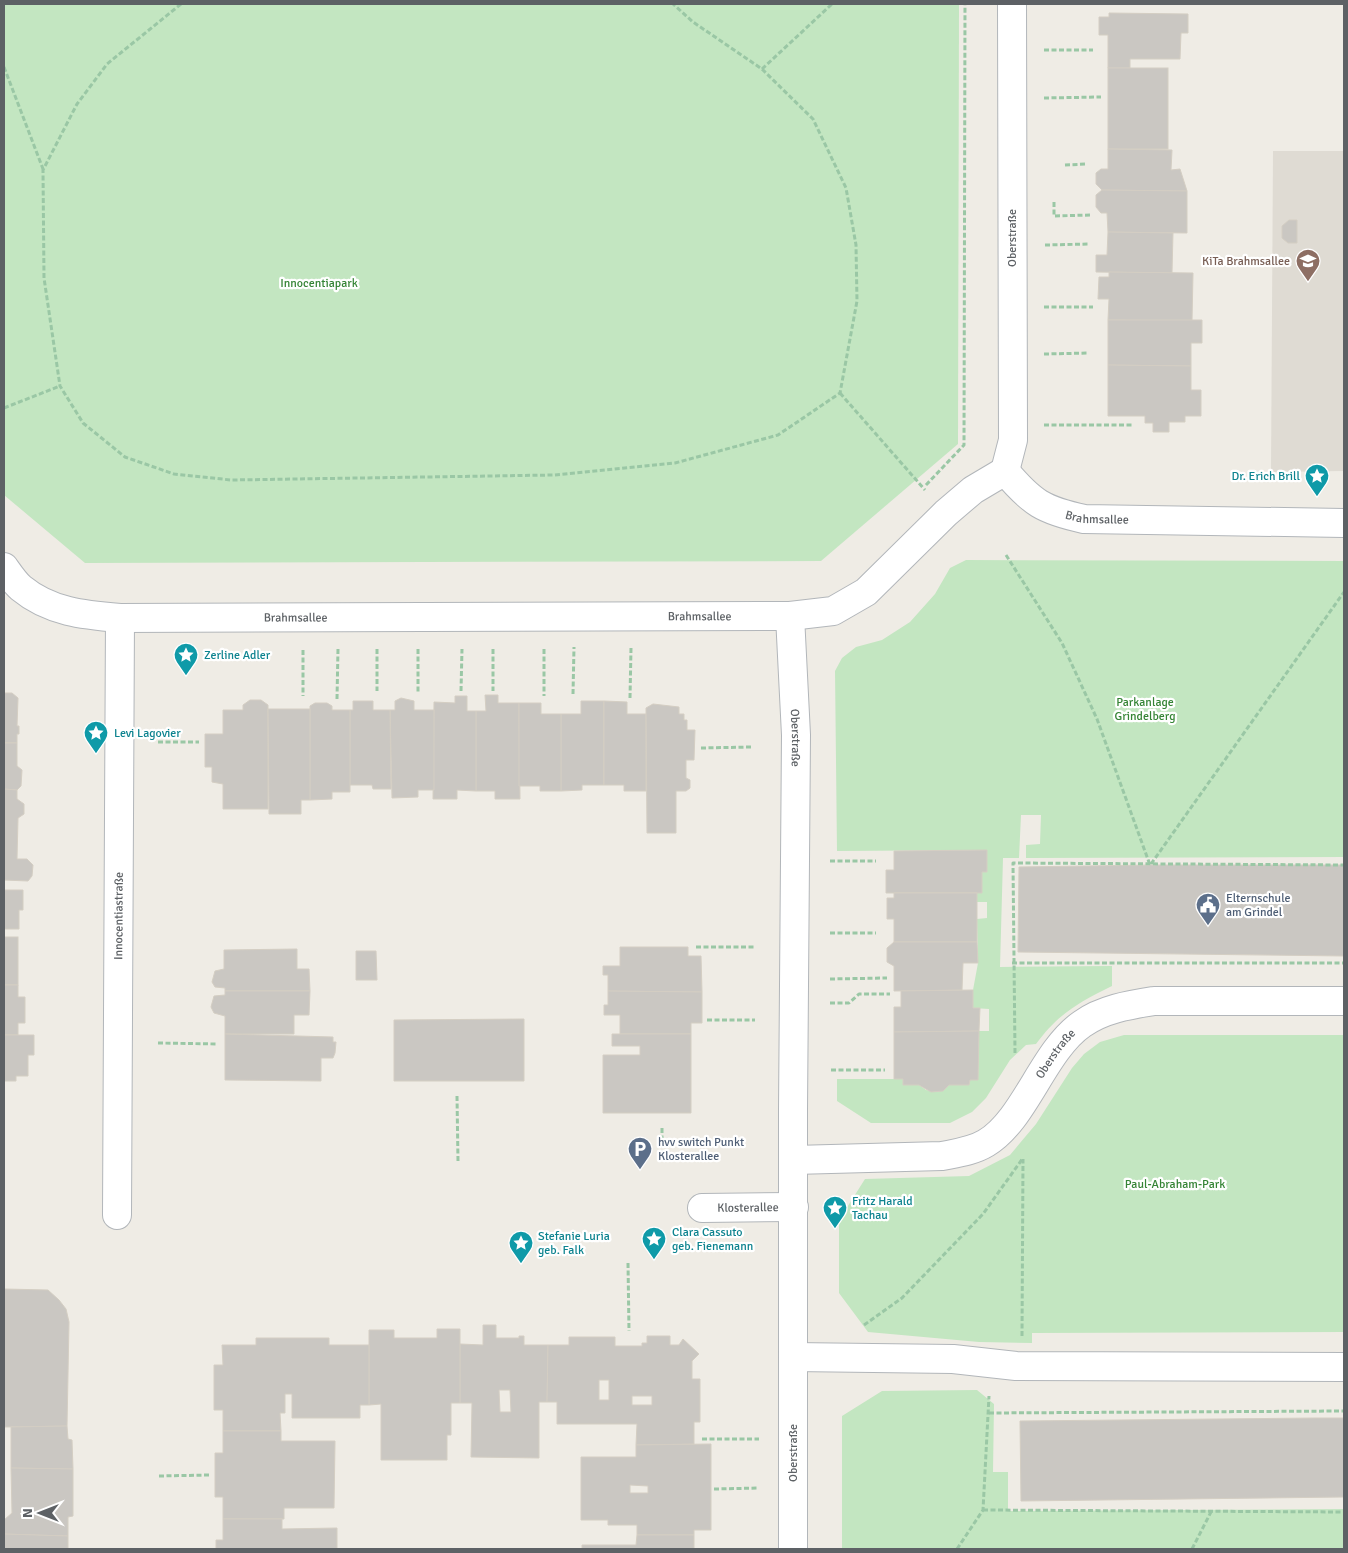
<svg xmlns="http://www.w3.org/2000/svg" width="1348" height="1553" font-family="Signika,sans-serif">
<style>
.education{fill:#dfdbd3}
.green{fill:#c3e6c1}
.building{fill:#cac7c2;stroke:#d4cec3;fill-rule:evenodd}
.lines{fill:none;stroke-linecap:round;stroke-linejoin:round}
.street-casing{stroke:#b2b6ba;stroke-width:30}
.path{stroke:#9ac7a5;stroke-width:3;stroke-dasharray:5 2.5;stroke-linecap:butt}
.street{stroke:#fff;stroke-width:28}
.labels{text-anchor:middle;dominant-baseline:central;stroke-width:4.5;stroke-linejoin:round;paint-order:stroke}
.street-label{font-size:12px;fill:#5d6165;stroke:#fff}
.education-label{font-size:12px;fill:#785e54;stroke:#fff;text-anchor:end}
.park-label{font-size:12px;fill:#358435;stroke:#fff}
.culture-label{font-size:12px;fill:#0d838f;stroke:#fff;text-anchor:start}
.service-label{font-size:12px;fill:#4e5e75;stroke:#fff;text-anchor:start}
</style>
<rect width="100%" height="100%" fill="#efece5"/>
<polygon class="education" points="1273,151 1344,151 1344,471 1271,472"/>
<g class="green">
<polygon points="4,4 959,4 958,444 821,561 85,563 4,495"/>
<path d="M 966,560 L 1344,561 L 1344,857 L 1026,858 L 1026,845 L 1040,844 L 1041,815 L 1021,815 L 1019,858 L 1003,858 L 1000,967 L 1112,966 L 1112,986 C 1078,1003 1059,1013 1036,1044 L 1026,1045 L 1010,1060 L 986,1098 L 972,1112 L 950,1123 L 871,1123 L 837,1101 L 837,1079 L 903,1079 L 904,1085 L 919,1085 L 926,1090 L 938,1092 L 949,1085 L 969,1085 L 970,1080 L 978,1080 L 979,1031 L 989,1031 L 989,1009 L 973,1008 L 973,990 L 978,963 L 977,919 L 987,918 L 987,902 L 977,902 L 977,893 L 982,892 L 982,872 L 987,850 L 837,851 L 835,671 L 842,658 L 856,647 L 882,640 L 910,622 L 935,594 L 950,568 Z"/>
<polygon points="1124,1035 1344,1035 1344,1332 1032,1333 1032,1343 979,1342 868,1332 839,1293 839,1220 865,1179 969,1176 1010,1155 1036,1124 1072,1068 1084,1054 1100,1042"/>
<polygon points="977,1390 994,1404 993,1472 1008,1472 1008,1511 1344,1509 1344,1549 842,1549 842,1416 882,1391"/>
</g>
<g class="building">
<polygon points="1109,13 1188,14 1188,33 1181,33 1180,59 1130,59 1130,68 1108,68 1108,35 1099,35 1099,17 1109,17"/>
<rect x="1108" y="68" width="60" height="81"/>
<polygon points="1108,149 1172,150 1171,170 1180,169 1187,191 1102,190 1096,184 1096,173 1101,169 1108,169"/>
<polygon points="1102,190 1187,191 1187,233 1108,232 1107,213 1101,213 1096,207 1096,195"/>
<polygon points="1289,220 1297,220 1297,243 1288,243 1282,238 1282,226"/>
<polygon points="1108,232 1173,233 1172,273 1096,272 1096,255 1107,255"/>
<polygon points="1109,272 1193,273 1192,321 1108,320 1109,299 1098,299 1099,277 1109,277"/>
<polygon points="1108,320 1202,320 1202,343 1191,343 1191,366 1108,365"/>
<polygon points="1108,365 1191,366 1191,390 1201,390 1201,416 1185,416 1185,422 1169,422 1169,432 1153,432 1153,423 1145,423 1145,416 1108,416"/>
<polygon points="4,693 12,693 18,698 17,726 19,726 19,734 17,734 17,743 4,743"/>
<polygon points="485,695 498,695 498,703 519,703 520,799 495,799 495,791 476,791 476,711 486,711"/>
<polygon points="455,696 467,696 467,711 476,711 476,791 457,790 457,799 433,799 434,702 455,703"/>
<polygon points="401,698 414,701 414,710 434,710 434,790 418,790 418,797 392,798 390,710 395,710 395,701"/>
<polygon points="250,700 261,700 268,705 268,809 223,809 223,784 212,782 212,767 205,767 205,734 223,734 223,710 243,710 243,705"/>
<polygon points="353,701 373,701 373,710 390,710 391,789 373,789 372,785 350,785 350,710 353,710"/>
<polygon points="581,701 604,701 604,785 582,785 582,790 561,791 561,714 581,714"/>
<polygon points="604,701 627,702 627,714 646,714 646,791 624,791 624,785 604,785"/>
<polygon points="315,703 327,703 332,706 332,710 350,710 350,792 332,792 332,799 310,800 310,706"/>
<polygon points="519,703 541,703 541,714 561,714 561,791 540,791 540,786 519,786"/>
<polygon points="653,704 679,707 679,714 684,714 684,720 687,720 687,730 695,730 694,760 686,760 686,778 690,780 690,788 686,791 676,791 676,833 647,833 646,708"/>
<polygon points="268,709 310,709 310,800 301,800 301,814 269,814"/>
<polygon points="4,743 17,743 17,766 22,770 21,786 17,790 4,789"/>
<polygon points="4,789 17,790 17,799 24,804 24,814 18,818 17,859 27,859 33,865 32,876 28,881 4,880"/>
<polygon points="987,850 987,872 982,872 982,893 886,893 886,870 894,870 894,851"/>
<polygon points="1150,865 1344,865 1344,956 1018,952 1019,867"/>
<polygon points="4,890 23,890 23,910 19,910 19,929 4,929"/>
<polygon points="894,893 977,893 977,942 894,942 894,919 887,919 887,898 894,898"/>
<rect x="4" y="937" width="14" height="48"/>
<polygon points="894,942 977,942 978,963 963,963 962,990 894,991 894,966 887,962 887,948"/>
<polygon points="620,947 688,947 688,956 701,956 702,992 608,991 608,975 603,975 603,966 620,966"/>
<polygon points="297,949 297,969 309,969 310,991 225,991 225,988 215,987 212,982 215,971 224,969 224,950"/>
<polygon points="356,951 376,951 377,980 356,980"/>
<polygon points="4,985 18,985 18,997 25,997 25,1023 18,1023 18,1035 4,1035"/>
<polygon points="973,990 973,1008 980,1008 979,1031 894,1032 894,1007 901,1007 901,991"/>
<polygon points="225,991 310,991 309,1015 294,1015 294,1034 225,1034 225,1016 214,1013 211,1007 214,996 225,995"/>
<polygon points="608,991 702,992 702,1023 691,1023 691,1034 620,1034 620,1015 604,1015 604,1005 608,1005"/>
<polygon points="524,1019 524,1081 394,1081 394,1020"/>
<polygon points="979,1031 978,1080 970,1080 969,1085 949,1085 943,1091 931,1092 919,1085 903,1085 903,1079 894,1079 894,1032"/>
<polygon points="225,1034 333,1037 333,1042 336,1042 335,1053 333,1058 321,1058 321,1081 225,1080"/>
<polygon points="612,1034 691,1034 691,1113 603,1113 603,1055 640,1055 640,1046 612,1046"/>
<polygon points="4,1035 34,1035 34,1055 28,1055 28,1076 16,1076 16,1081 4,1081"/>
<polygon points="4,1289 48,1290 59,1300 66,1309 69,1322 67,1426 4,1427"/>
<path d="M 483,1325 L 496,1325 L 496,1338 L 519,1338 L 519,1336 L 524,1336 L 524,1345 L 548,1345 L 547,1402 L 539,1402 L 539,1458 L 471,1457 L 472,1403 L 460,1403 L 460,1344 L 483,1345 ZM 499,1390 L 510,1390 L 511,1412 L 500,1412 Z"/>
<polygon points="437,1329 460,1329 460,1403 451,1403 451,1435 447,1435 447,1460 381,1460 381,1404 369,1405 369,1330 394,1330 394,1338 437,1338"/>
<path d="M 647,1336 L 670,1336 L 670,1345 L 679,1345 L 683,1339 L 699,1354 L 692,1361 L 692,1379 L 700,1379 L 700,1422 L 694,1422 L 694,1444 L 636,1445 L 637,1424 L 557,1424 L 557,1402 L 547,1402 L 548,1345 L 569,1345 L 569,1337 L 615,1337 L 615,1346 L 642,1346 L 642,1343 L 647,1343 ZM 599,1380 L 609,1380 L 609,1400 L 599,1400 ZM 632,1396 L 652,1396 L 652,1405 L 632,1405 Z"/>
<polygon points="256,1338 329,1338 329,1345 369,1345 369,1405 360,1405 360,1418 292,1418 292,1394 285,1394 285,1413 280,1413 281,1431 223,1431 223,1410 214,1410 214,1365 223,1365 222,1345 256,1345"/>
<polygon points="1315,1418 1344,1418 1344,1497 1021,1501 1020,1421"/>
<polygon points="67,1426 68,1439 72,1440 73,1469 11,1468 11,1427"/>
<polygon points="223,1431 281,1431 281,1441 335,1441 334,1508 284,1508 284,1519 223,1519 223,1497 215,1497 215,1453 223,1453"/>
<path d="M 711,1444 L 711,1530 L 694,1530 L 694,1535 L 637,1535 L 637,1525 L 608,1525 L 608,1520 L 581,1520 L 581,1457 L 636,1457 L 636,1445 ZM 630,1485 L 648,1486 L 648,1493 L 630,1493 Z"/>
<polygon points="11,1468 73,1469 73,1516 68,1517 68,1536 4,1534 4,1520 12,1513"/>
<polygon points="223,1519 282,1519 282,1529 337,1528 337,1549 216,1549 216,1540 223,1540"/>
<polygon points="4,1534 68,1536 68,1549 4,1549"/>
<polygon points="637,1535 694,1535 694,1549 582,1549 582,1545 636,1545"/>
</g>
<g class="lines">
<defs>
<g id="street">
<polyline points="1005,471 1013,440 1012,4"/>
<path id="s1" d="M 1005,471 C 1032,503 1043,510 1084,519 L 1344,523"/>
<path id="s2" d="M 4,567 C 9,574 15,583 21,588 C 50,612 84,615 120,618 L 790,616 L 833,611 L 866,592 L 946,513 L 973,490 L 1005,471"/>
<path id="s3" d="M 790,616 L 796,735 L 793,1111 L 793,1549"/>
<path id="s4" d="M 794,1160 L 942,1156 C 957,1153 973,1151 986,1143 C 1025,1120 1043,1051 1082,1024 C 1103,1009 1129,1005 1154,1001 L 1344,1001"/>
<path id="s5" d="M 702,1208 L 794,1207"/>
<path id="s6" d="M 117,1215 L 120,618"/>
<polyline points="793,1357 953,1359 1016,1366 1344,1367"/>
</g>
</defs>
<use href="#street" class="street-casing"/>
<g class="path">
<polyline points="181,4 107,64 77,104 43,170 44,278 60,386 83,423 125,457 174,474 231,480 554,475 675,463 778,435 840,393 857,301 856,245 846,188 813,119 762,69 693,22 673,4"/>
<polyline points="1044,50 1093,50"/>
<polyline points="4,67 43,169"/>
<polyline points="762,69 832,4"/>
<polyline points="1044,98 1101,97"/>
<polyline points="1065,165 1087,164"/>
<polyline points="1054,202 1054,216 1090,215"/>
<polyline points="1045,245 1089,244"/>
<polyline points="1044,307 1093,307"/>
<polyline points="1044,354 1089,353"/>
<polyline points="840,393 925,490"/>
<polyline points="4,408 60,386"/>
<polyline points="1044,425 1132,425"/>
<polyline points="926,485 964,445 965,4"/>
<polyline points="1006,555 1062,643 1097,719 1150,865"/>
<polyline points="377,649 377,691"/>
<polyline points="418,649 418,693"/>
<polyline points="493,649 493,691"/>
<polyline points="544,649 544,696"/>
<polyline points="303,650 303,696"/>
<polyline points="461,691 462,649"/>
<polyline points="573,694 574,647"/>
<polyline points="630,698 631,648"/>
<polyline points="337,699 338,649"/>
<polyline points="158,742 199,742"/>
<polyline points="701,748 752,747"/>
<polyline points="830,861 876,861"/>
<polyline points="1151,864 1344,592"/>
<polyline points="830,933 876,933"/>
<polyline points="696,947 755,947"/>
<polyline points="1012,963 1344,963"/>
<polyline points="830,979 887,978"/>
<polyline points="830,1003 849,1003 859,994 890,994"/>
<polyline points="707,1020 755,1020"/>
<polyline points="158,1043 218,1044"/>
<polyline points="1015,1053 1013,863 1344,865"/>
<polyline points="831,1070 885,1070"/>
<polyline points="457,1096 458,1161"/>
<polyline points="662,1128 662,1161"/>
<polyline points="628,1263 629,1331"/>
<polyline points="864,1325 902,1298 983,1214 1023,1158"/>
<polyline points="1022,1336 1023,1159"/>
<polyline points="989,1413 1344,1411"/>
<polyline points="702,1439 759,1439"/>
<polyline points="159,1476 209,1475"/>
<polyline points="714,1489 759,1488"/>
<polyline points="983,1510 1344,1512"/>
<polyline points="957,1549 983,1510 989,1396"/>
<polyline points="1192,1549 1212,1510"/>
</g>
<use href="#street" class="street"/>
</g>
<defs>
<symbol id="school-pin" viewBox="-11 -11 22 30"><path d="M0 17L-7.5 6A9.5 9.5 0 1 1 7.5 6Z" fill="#8d6e63" stroke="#fff"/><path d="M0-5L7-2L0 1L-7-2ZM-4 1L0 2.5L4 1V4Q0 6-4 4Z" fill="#fff"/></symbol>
<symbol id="sight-pin" viewBox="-11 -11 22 30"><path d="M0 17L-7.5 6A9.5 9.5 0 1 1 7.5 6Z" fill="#0f9aa8" stroke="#fff"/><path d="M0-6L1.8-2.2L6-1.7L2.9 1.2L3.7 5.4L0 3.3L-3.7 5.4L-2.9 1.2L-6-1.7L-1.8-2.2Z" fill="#fff"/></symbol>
<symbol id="civic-pin" viewBox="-11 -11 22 30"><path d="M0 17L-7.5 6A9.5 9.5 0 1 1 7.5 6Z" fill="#5c6f8a" stroke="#fff"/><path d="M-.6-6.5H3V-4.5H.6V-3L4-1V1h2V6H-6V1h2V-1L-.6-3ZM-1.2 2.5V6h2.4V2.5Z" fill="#fff"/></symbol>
<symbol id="parking-pin" viewBox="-11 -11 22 30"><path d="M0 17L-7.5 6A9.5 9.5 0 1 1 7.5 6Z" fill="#5c6f8a" stroke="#fff"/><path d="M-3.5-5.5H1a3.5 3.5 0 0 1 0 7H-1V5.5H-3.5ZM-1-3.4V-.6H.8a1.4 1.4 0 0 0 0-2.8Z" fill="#fff"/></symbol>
</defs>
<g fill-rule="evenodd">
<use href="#school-pin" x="1294" y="247" width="28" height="38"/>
<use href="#sight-pin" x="1303" y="462" width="28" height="38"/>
<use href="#sight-pin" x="172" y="641" width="28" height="38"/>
<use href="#sight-pin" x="82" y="719" width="28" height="38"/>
<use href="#civic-pin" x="1194" y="891" width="28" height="38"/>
<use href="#parking-pin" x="626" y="1135" width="28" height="38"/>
<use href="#sight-pin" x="821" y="1194" width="28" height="38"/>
<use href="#sight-pin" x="640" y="1225" width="28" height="38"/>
<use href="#sight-pin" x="507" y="1229" width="28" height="38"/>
</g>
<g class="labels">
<g class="street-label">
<text transform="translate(1012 238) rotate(-90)">Oberstraße</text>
<text stroke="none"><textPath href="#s1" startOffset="108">Brahmsallee</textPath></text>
<text stroke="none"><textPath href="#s2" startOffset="308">Brahmsallee</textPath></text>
<text stroke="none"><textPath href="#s2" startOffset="712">Brahmsallee</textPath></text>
<text stroke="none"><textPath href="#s3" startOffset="122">Oberstraße</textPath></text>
<text stroke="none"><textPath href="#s6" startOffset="299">Innocentiastraße</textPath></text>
<text stroke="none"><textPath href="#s4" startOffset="308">Oberstraße</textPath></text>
<text stroke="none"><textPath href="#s5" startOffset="46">Klosterallee</textPath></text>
<text transform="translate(793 1453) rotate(-90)">Oberstraße</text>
</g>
<g class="education-label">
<text x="1290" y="261">KiTa Brahmsallee</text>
</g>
<g class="park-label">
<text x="319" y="283">Innocentiapark</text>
<text x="1145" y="702">Parkanlage<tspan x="1145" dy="14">Grindelberg</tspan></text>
<text x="1175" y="1184">Paul-Abraham-Park</text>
</g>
<g class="culture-label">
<text x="1300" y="476" text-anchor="end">Dr. Erich Brill</text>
<text x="204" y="655">Zerline Adler</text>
<text x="114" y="733">Levi Lagovier</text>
<text x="852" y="1201">Fritz Harald<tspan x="852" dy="14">Tachau</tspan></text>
<text x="672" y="1232">Clara Cassuto<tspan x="672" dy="14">geb. Fienemann</tspan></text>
<text x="538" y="1236">Stefanie Luria<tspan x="538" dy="14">geb. Falk</tspan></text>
</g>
<g class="service-label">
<text x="1226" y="898">Elternschule<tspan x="1226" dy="14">am Grindel</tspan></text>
<text x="658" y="1142">hvv switch Punkt<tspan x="658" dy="14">Klosterallee</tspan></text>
</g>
</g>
<rect width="1348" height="1553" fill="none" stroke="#5d6165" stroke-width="10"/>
<g transform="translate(40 1513) rotate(270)" stroke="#ffffff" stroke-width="4" paint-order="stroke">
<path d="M0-4L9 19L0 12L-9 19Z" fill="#5d6165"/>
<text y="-8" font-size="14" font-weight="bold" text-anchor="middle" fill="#5d6165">N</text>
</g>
</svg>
